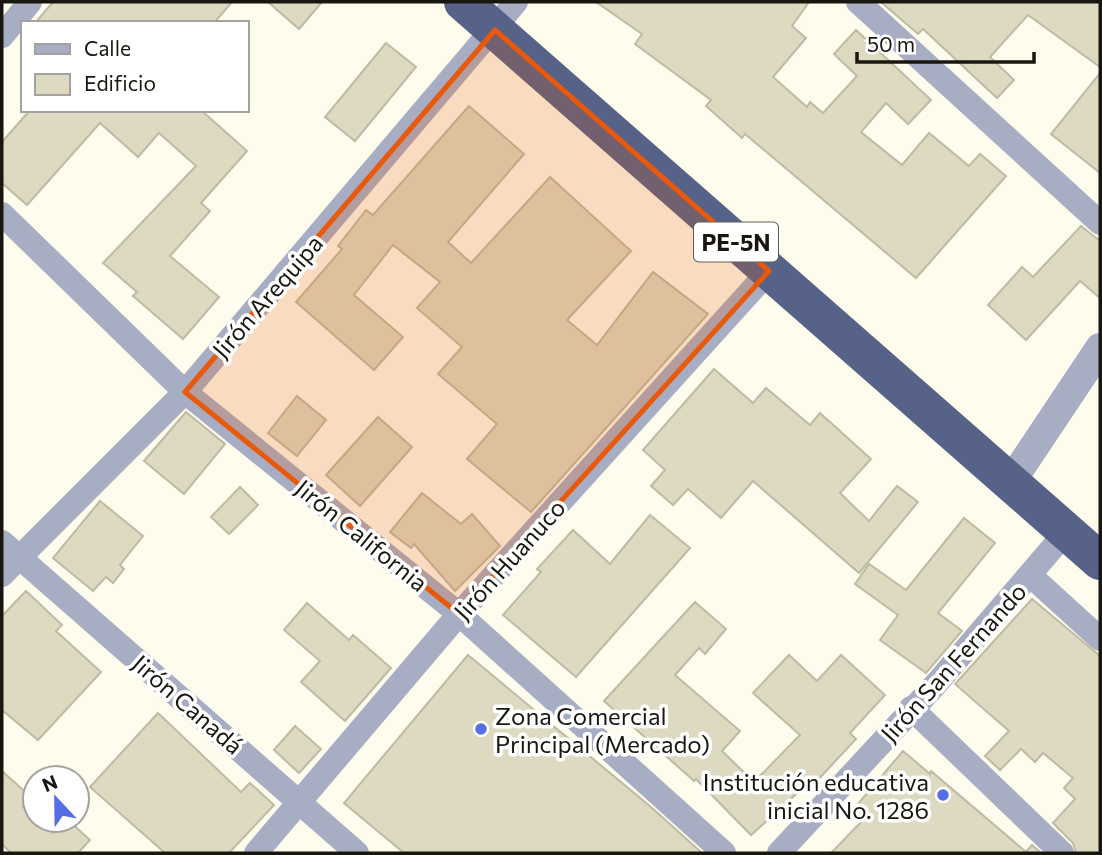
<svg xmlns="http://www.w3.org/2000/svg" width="1102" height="855" font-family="Commissioner,sans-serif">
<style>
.building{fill:#dedac2;stroke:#bebaa3;stroke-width:2}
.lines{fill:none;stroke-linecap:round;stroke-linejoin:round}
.minor{stroke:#a7aec3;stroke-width:24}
.tertiary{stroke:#a7aec3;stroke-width:30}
.trunk{stroke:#576289;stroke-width:38}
.marked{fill:#e8590c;fill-opacity:0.2;stroke:#e8590c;stroke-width:5;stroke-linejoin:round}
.poi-dot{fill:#556ee4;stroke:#fff;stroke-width:2.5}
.labels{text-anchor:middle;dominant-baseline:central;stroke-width:7;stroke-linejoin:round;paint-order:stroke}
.shield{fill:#fff;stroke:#5d5c56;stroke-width:2}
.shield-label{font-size:23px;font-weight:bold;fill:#18160e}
.street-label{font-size:24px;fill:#18160e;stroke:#fff}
.poi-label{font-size:24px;fill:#18160e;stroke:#fff;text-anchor:start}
</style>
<rect width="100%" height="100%" fill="#fefced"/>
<g class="building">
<polygon points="53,2 232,2 214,23 35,23"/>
<polygon points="268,2 322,2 299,29"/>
<polygon points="596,2 809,2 792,26 806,38 773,77 807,107 810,102 823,113 857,76 834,54 856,30 931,100 908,124 886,103 861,132 902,165 929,133 969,166 980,154 1006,176 916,278 745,134 742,138 706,106 711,100 635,44 642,34"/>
<polygon points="881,2 1100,2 1100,67 1028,15 990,57 1014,80 997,98 923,29 918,34"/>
<polygon points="386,43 416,67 355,141 325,117"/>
<polygon points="1100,73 1100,173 1051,134"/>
<polygon points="469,106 524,154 448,242 471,263 550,177 631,251 567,320 597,345 653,272 708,314 531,512 467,459 497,424 438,374 462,347 417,308 440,282 393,245 354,295 403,337 374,370 296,302 342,249 338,246 366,210 373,215"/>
<polygon points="30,110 201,110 247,151 201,203 210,211 170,256 219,297 183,339 133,296 137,292 103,263 196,166 159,133 138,157 100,123 27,205 2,183 2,142"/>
<polygon points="1081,226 1100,241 1100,298 1080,281 1026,340 988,305 1022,267 1033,277"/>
<polygon points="714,369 753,403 766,388 810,425 820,413 871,459 840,493 869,521 897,486 918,502 859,573 753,481 721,518 688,489 673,505 651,486 665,470 643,450"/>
<polygon points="297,396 326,420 297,456 268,433"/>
<polygon points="186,412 225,444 184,494 144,461"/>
<polygon points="378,417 412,447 360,506 326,475"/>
<polygon points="240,487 258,505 229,534 211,517"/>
<polygon points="422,493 461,524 472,514 500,546 455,591 414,544 411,548 390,532"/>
<polygon points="100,501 143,536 120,565 124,569 113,583 106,577 93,591 53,558"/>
<polygon points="650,515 690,548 576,677 503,615 541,572 537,569 573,530 610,564"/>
<polygon points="964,518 995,543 938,613 962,631 926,673 880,640 898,615 855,584 869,564 906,590"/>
<polygon points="26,591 62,625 56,631 101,672 38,740 2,710 2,616"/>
<polygon points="1032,599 1100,656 1100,853 1076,853 1073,843 1053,823 1075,799 1064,788 1073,778 1043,753 1035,762 1021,749 1000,770 985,756 1009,731 955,684"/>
<polygon points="695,602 726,629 705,654 699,648 675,675 740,731 722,751 754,782 800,735 753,693 789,655 817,681 841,655 885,695 850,733 856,739 815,783 812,780 751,835 696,779 694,781 604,701"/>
<polygon points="307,603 349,640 353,635 391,668 345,721 301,682 320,661 284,630"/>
<polygon points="468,655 651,807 702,853 404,853 344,803"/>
<polygon points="158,713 241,792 250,783 274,805 229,853 165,853 90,787"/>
<polygon points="295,726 321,749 299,773 274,750"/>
<polygon points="903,751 930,774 931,771 1026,852 1032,845 1041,853 831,853 862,821 851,812"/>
<polygon points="2,771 31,797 23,806 35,820 53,833 68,820 90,840 78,853 11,853 2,844"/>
</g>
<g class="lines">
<g class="minor">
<polyline points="858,2 1100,223"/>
<polyline points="2,36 30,2"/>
<polyline points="2,214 185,392 459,614 724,853"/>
<polyline points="2,542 357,853"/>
<polyline points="2,575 185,392 516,2"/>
<polyline points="1031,576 1100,639"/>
<polyline points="911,708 1062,853"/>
<polyline points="256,853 459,614 769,271"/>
<polyline points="779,853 936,684 1067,531"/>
</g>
<polyline class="tertiary" points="1010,483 1100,348"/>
<polyline class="trunk" points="463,2 1100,561"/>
</g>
<path class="marked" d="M 495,30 L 769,271 L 459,614 L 185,392 Z"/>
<g class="poi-dot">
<circle cx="481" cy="729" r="7"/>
<circle cx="943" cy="795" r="7"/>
</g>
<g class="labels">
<rect class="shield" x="694" y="222.5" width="84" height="39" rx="5"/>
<g class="shield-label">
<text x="736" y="242">PE-5N</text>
</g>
<g class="street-label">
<text transform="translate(267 296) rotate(-49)">Jirón Arequipa</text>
<text transform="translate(362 535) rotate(39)">Jirón California</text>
<text transform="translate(509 559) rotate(-48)">Jirón Huanuco</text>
<text transform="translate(953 662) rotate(-48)">Jirón San Fernando</text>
<text transform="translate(188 704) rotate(41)">Jirón Canadá</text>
</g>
<g class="poi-label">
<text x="495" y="715">Zona Comercial<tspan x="495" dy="28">Principal (Mercado)</tspan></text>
<text x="929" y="781" text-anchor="end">Institución educativa<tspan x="929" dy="28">inicial No. 1286</tspan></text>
</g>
</g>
<rect width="1102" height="855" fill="none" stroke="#18160e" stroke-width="7"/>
<rect x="21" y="21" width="228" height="91" fill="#ffffff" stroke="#a3a29f" stroke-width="2"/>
<rect x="35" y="44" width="35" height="10" fill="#a7aec3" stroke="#a3a29f" stroke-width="2"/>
<text x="84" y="56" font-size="21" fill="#18160e">Calle</text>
<rect x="35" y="74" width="35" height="21" fill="#dedac2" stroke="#a3a29f" stroke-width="2"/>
<text x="84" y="91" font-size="21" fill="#18160e">Edificio</text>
<g transform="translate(56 799) rotate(338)"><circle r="33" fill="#ffffff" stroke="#a3a29f" stroke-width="2"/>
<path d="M0-5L12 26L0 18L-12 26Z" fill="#556ee4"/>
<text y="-10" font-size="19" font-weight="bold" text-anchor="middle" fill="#18160e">N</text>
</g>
<path d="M857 52v10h177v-10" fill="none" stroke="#18160e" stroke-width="3.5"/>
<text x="867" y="52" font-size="21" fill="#18160e" stroke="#ffffff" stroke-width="5" paint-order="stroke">50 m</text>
</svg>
